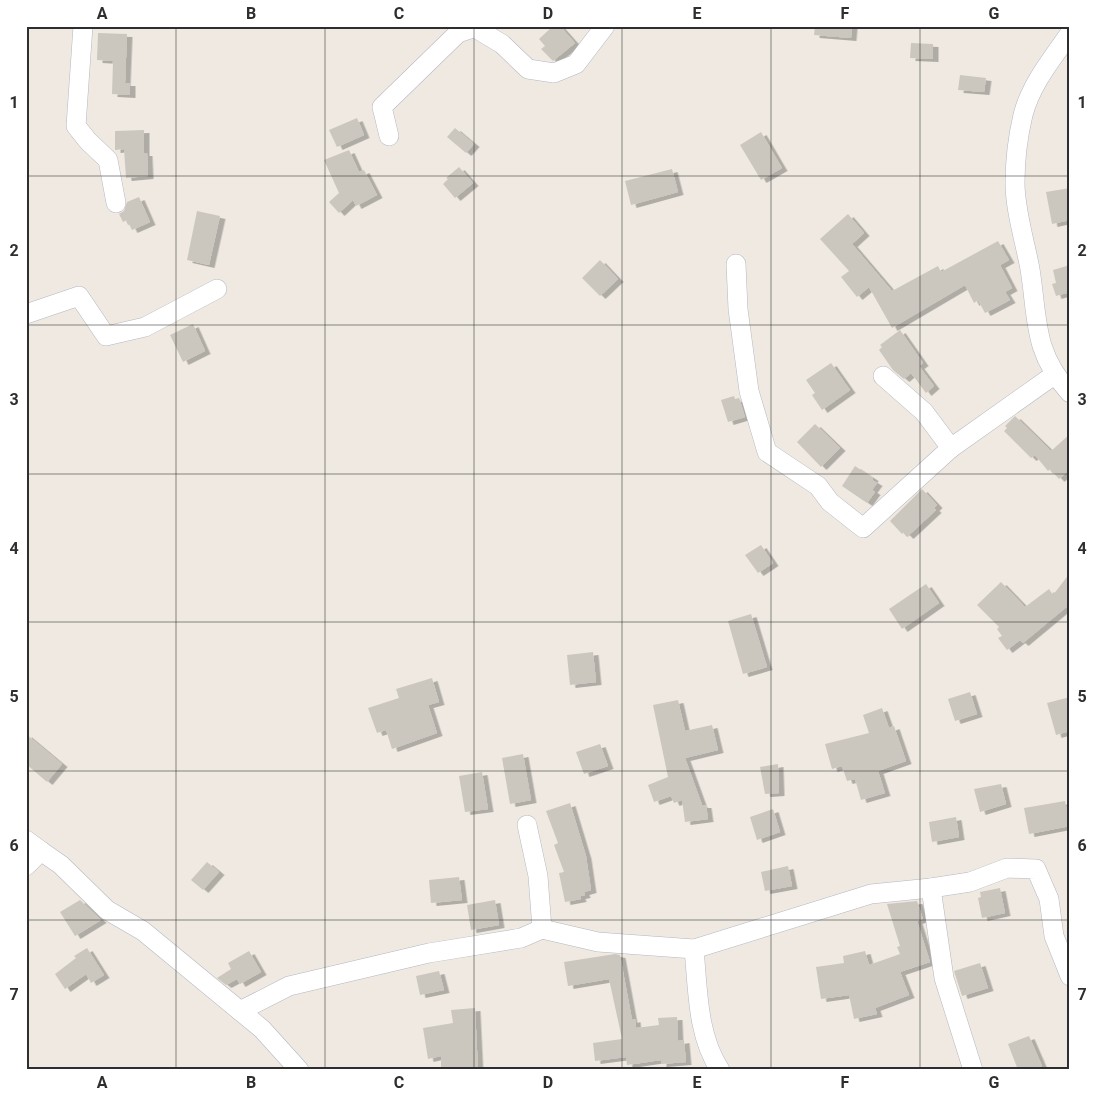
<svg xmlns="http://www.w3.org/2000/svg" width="1096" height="1096" font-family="Roboto,sans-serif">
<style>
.building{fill:#cbc7bf;filter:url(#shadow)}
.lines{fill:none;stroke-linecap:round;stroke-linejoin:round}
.minor-casing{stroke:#b4b7c1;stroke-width:20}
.minor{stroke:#fff;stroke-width:19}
.grid{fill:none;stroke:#2e2e2e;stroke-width:1;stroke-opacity:0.55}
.neatline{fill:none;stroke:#2e2e2e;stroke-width:2}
.grid-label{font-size:16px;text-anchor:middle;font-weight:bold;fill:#2e2e2e}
</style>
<defs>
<filter id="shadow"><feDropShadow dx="5.5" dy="3" stdDeviation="0" flood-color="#0004"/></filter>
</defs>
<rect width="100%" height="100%" fill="#efe9e1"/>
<g class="building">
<polygon points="553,26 560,26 575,43 553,61 541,49 545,46 539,39"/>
<polygon points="815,26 852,26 851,38 814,35"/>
<polygon points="98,33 127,34 125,83 130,83 130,95 112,94 113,61 97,60"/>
<polygon points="911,43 933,44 933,59 910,58"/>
<polygon points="960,75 986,78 984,92 958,90"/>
<polygon points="357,118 364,135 337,147 329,130"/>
<polygon points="455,128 474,144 466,153 447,137"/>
<polygon points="144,130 144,153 147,153 148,176 126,178 124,149 115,150 115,131"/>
<polygon points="761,132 782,168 761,180 740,145"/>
<polygon points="349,150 359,172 364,170 377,195 356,206 353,200 339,213 329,202 339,193 324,160"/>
<polygon points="459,167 473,183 455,198 443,184 448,179 446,178"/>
<polygon points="672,169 678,192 631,205 625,181"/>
<polygon points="1070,188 1070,220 1052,224 1046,192"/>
<polygon points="139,197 150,222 132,230 127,220 123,222 119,214 124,211 127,202"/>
<polygon points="197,211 220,216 209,265 187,260"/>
<polygon points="848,214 864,233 852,244 892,291 938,266 941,272 998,241 1009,260 1000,265 1012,288 1005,292 1010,300 985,313 978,300 974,303 965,285 892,328 869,287 857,297 841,277 849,271 820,239"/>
<polygon points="600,260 618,279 600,296 582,278"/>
<polygon points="1070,265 1070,292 1056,296 1052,284 1056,283 1053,270"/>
<polygon points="193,324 205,351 183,362 170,335"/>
<polygon points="900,330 923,363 919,366 934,386 926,393 911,373 904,379 893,370 879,350 882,347 880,345"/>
<polygon points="831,363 850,390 822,410 812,395 815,393 806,380"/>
<polygon points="734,396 735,399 739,398 745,417 728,422 721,400"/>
<polygon points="1015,416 1051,451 1070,434 1070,469 1059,479 1050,469 1048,471 1035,455 1031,458 1004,431 1007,428 1005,426"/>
<polygon points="815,424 840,448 821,467 797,442"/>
<polygon points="855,466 873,478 872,480 877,483 872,490 875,492 867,503 842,486"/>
<polygon points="922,489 937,505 934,508 936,510 908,536 904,532 902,534 890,521"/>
<polygon points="761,545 773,563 758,573 745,555"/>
<polygon points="1070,573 1070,604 1023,643 1020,640 1007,650 998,638 1002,636 997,629 999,627 977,605 1001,582 1025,607 1049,589 1053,595"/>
<polygon points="926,584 939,603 902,629 889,609"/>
<polygon points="751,614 767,667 743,674 728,621"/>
<polygon points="593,652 596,682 570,685 567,655"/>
<polygon points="432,678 439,702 428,705 437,733 392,749 386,730 377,733 368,708 399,698 396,689"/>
<polygon points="970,692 977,714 955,721 948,699"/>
<polygon points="1070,697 1070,731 1056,735 1047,703"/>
<polygon points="678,700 685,731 712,725 718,750 685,758 702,805 706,805 708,819 685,822 682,800 674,803 671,796 654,802 648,785 668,777 653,705"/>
<polygon points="882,708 889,728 894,726 906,761 878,771 885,793 861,800 855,779 847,781 842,766 832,769 825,744 869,733 863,715"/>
<polygon points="26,734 62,764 47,782 26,764"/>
<polygon points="600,744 608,766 584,774 576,752"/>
<polygon points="523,754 531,800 510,804 502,758"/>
<polygon points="778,764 779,793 765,794 760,767"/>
<polygon points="482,772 488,809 465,812 459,776"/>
<polygon points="1001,784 1006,804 980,812 974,789"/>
<polygon points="1065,801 1070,826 1029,834 1024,808"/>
<polygon points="570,803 586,856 591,890 584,892 585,895 580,896 581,899 565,902 559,873 564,872 554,845 558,843 546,811"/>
<polygon points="773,809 780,832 757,840 750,817"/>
<polygon points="956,817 959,837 932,842 929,822"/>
<polygon points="207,862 219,872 203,890 191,880"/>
<polygon points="788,866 792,886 765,891 761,872"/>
<polygon points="459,877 462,900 431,903 429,880"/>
<polygon points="1000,888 1005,913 982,918 978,898 981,897 980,892"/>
<polygon points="80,900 101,920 75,936 60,912"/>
<polygon points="495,900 499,925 471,930 467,905"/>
<polygon points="917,901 923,919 917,921 930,962 900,972 909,995 875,1008 877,1014 854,1019 849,995 821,999 816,967 844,963 843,956 865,951 869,965 900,954 897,947 900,946 887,904"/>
<polygon points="87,948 104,975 91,983 86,974 65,989 55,974 76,958 74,956"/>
<polygon points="249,951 261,972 240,984 237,979 226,985 217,978 231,969 228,963"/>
<polygon points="615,954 620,955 632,1020 635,1019 636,1028 659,1025 658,1018 677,1017 678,1041 684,1040 686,1062 661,1064 661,1060 627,1065 626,1057 595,1061 593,1043 622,1039 609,979 568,986 564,962"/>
<polygon points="980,963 988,988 962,996 954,971"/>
<polygon points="439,971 444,990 420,995 416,976"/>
<polygon points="475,1008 478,1070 441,1070 441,1056 428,1059 423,1028 453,1023 451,1010"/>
<polygon points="1029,1036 1042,1066 1033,1070 1018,1070 1008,1044"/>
</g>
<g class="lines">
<defs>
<g id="minor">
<polyline points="83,26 76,126 88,141 108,160 116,203"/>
<polyline points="472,26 502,44 528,69 554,73 576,64 605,26"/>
<path d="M 1070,33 C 1052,59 1031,84 1023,115 C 1018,136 1015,161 1015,183 C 1015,210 1025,242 1030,269 C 1038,320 1033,352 1070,393"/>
<polyline points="389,136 382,107 458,33 473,28"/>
<polyline points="736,264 738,309 749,391 767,452 818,486 830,502 863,528 951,448"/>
<polyline points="26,314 79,296 106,336 145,327 217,289"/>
<polyline points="883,376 924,412 951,448 1054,375"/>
<polyline points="26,840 41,851"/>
<polyline points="26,866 41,851 61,865 107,910 143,931 262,1029 299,1070"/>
<polyline points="931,888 970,882 1007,868 1036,869 1049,899 1054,936 1070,976"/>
<path d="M 542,929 L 598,942 L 694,949 C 698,990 697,1035 720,1070"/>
<polyline points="694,949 871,894 931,888 944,978 973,1070"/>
<polyline points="240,1011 289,986 429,953 521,938 542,929 538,876 527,825"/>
</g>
</defs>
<use href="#minor" class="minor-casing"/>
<use href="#minor" class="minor"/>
</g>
<path class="grid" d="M 176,26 L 176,1070M 325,26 L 325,1070M 474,26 L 474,1070M 622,26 L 622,1070M 771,26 L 771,1070M 920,26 L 920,1070M 26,176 L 1070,176M 26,325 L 1070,325M 26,474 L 1070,474M 26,622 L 1070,622M 26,771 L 1070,771M 26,920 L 1070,920"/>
<rect width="1096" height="1096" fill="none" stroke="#ffffff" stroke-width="55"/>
<rect x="28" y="28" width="1040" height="1040" class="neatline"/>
<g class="grid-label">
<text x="102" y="19">A</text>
<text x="251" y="19">B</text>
<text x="399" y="19">C</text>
<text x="548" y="19">D</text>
<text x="697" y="19">E</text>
<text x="845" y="19">F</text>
<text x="994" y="19">G</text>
<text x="14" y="108">1</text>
<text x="1082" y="108">1</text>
<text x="14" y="256">2</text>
<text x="1082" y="256">2</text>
<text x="14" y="405">3</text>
<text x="1082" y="405">3</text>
<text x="14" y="554">4</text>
<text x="1082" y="554">4</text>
<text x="14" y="702">5</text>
<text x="1082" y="702">5</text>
<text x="14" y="851">6</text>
<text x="1082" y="851">6</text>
<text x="14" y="1000">7</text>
<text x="1082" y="1000">7</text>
<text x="102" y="1088">A</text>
<text x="251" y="1088">B</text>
<text x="399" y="1088">C</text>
<text x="548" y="1088">D</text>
<text x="697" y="1088">E</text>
<text x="845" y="1088">F</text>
<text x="994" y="1088">G</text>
</g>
</svg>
